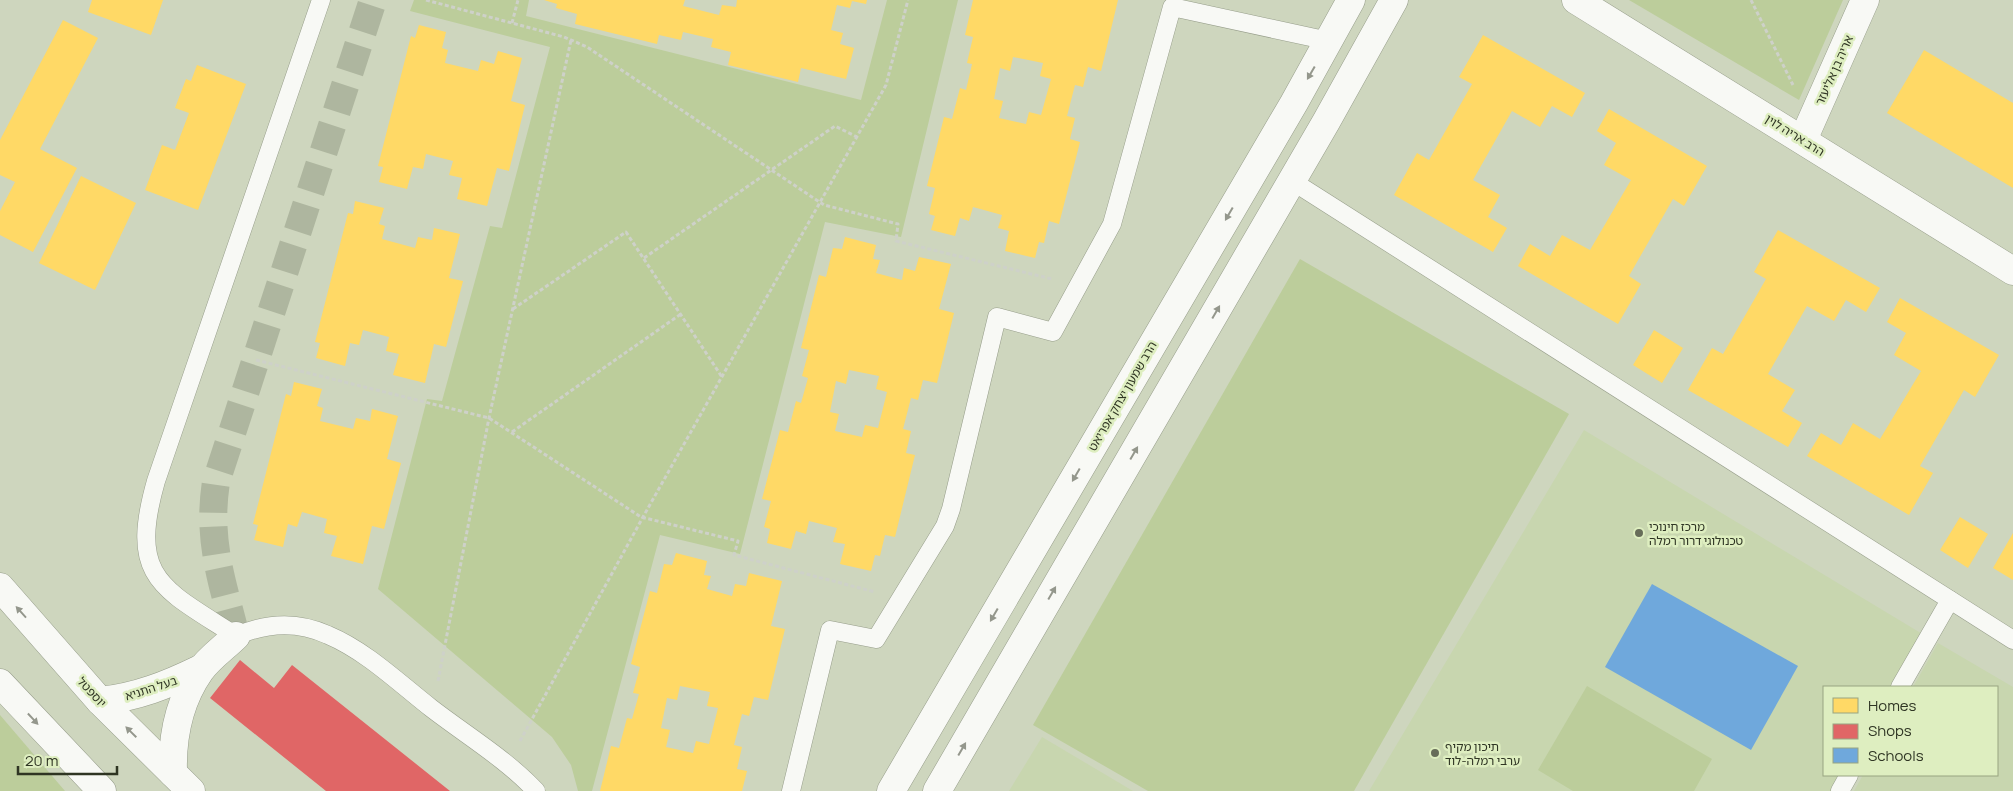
<svg xmlns="http://www.w3.org/2000/svg" width="2013" height="791" font-family="Manrope,'Noto Sans Hebrew',sans-serif">
<style>
.built{fill:#c8d6af}
.green{fill:#bccd9b}
.homes{fill:#ffd966;fill-rule:evenodd}
.shops{fill:#e06666}
.schools{fill:#6fa8dc}
.lines{fill:none;stroke-linecap:round;stroke-linejoin:round}
.minor-tunnel{stroke:#aeb69f;stroke-width:28;stroke-dasharray:28 14;stroke-linecap:butt}
.service-casing{stroke:#969d8a;stroke-width:19}
.minor-casing{stroke:#969d8a;stroke-width:29}
.tertiary-casing{stroke:#969d8a;stroke-width:29}
.secondary-casing{stroke:#969d8a;stroke-width:29}
.path{stroke:#ced1c9;stroke-width:3;stroke-dasharray:4 2.5;stroke-linecap:butt}
.service{stroke:#f8f9f5;stroke-width:18}
.minor{stroke:#f8f9f5;stroke-width:28}
.tertiary{stroke:#f8f9f5;stroke-width:28}
.secondary{stroke:#f8f9f5;stroke-width:28}
.oneway{fill:#94978c}
.poi-dot{fill:#676d59;stroke:#deeec0;stroke-width:2}
.labels{text-anchor:middle;dominant-baseline:central;stroke-width:5;stroke-linejoin:round;paint-order:stroke}
.street-label{font-size:12px;fill:#2f3523;stroke:#deeec0}
.poi-label{font-size:12px;fill:#2f3523;stroke:#deeec0;text-anchor:start}
</style>
<rect width="100%" height="100%" fill="#ced6be"/>
<g class="built">
<polygon points="1584,430 1924,635 1893,687 1824,687 1824,775 1841,775 1832,791 1369,791"/>
<polygon points="1938,643 2013,687 2013,791 1854,791 1863,775 1997,775 1997,687 1913,687"/>
<polygon points="1042,737 1133,791 1009,791"/>
</g>
<g class="green">
<polygon points="414,0 529,0 526,16 861,100 887,0 958,0 901,237 825,222 740,554 660,535 592,791 578,791 571,765 552,737 378,589 427,399 442,401 490,226 502,228 550,47 410,11"/>
<polygon points="1629,0 1843,0 1799,100"/>
<polygon points="1300,259 1569,414 1354,791 1148,791 1033,725"/>
<polygon points="1587,686 1712,759 1694,791 1573,791 1538,770"/>
<polygon points="0,715 65,791 0,791"/>
</g>
<g class="homes">
<polygon points="92,0 163,0 151,35 88,12"/>
<polygon points="544,0 685,0 683,6 719,15 722,5 736,7 737,0 867,0 866,4 852,1 850,8 837,5 831,30 843,33 840,44 854,48 846,79 801,68 798,82 728,65 731,52 711,47 713,39 683,32 681,40 659,35 657,44 575,24 577,14 556,8 557,4"/>
<path d="M 973,0 L 1118,0 L 1101,71 L 1088,67 L 1083,87 L 1075,85 L 1067,116 L 1075,118 L 1070,139 L 1080,142 L 1059,224 L 1049,221 L 1044,243 L 1039,242 L 1035,258 L 1005,251 L 1009,231 L 998,228 L 1002,215 L 973,207 L 969,221 L 960,218 L 955,236 L 931,230 L 935,216 L 929,214 L 935,188 L 927,186 L 944,117 L 952,119 L 960,88 L 966,90 L 972,64 L 967,63 L 973,37 L 965,35 ZM 1013,57 L 1043,63 L 1040,76 L 1051,79 L 1041,115 L 1029,112 L 1026,124 L 999,118 L 1003,101 L 994,99 L 1000,68 L 1010,71 Z"/>
<polygon points="63,20 98,38 40,149 77,168 33,252 0,235 0,211 15,182 0,175 0,140"/>
<polygon points="419,25 446,32 442,48 448,50 445,63 478,71 481,60 494,64 498,51 522,58 511,101 525,105 509,171 497,168 487,206 457,199 462,178 449,175 453,161 426,154 423,169 413,167 407,189 379,182 383,167 378,166 411,36 415,38"/>
<polygon points="1483,35 1585,93 1572,117 1552,106 1540,127 1512,111 1473,180 1500,195 1488,217 1507,228 1493,252 1394,195 1417,153 1429,160 1472,84 1459,77"/>
<polygon points="1924,50 2013,103 2013,188 1887,113"/>
<polygon points="197,65 246,84 198,210 145,190 162,145 175,150 189,113 175,108 186,79 191,81"/>
<polygon points="1609,109 1707,166 1684,206 1673,199 1629,276 1641,284 1618,324 1518,266 1530,244 1550,256 1562,235 1590,250 1631,180 1604,165 1616,143 1597,131"/>
<polygon points="81,176 136,203 95,290 39,263"/>
<polygon points="355,201 384,208 379,224 385,226 382,239 415,248 418,237 432,240 434,228 460,234 449,278 463,281 446,347 434,344 425,383 393,375 399,354 386,351 389,337 363,330 359,345 350,343 345,366 316,358 320,343 315,342 348,213 353,214"/>
<polygon points="1778,230 1880,288 1866,312 1846,300 1834,321 1807,306 1768,374 1795,390 1782,411 1802,423 1788,447 1688,390 1712,348 1723,354 1766,279 1754,272"/>
<path d="M 845,237 L 876,245 L 873,259 L 880,260 L 876,273 L 902,280 L 904,268 L 915,271 L 919,257 L 951,264 L 939,309 L 954,313 L 937,383 L 923,380 L 918,400 L 911,398 L 903,429 L 911,431 L 906,453 L 915,455 L 895,537 L 885,535 L 880,556 L 875,555 L 871,571 L 840,564 L 845,544 L 833,542 L 837,528 L 809,521 L 806,534 L 796,531 L 791,549 L 767,543 L 770,529 L 764,527 L 771,501 L 762,499 L 780,430 L 788,432 L 796,401 L 801,403 L 808,378 L 802,376 L 809,350 L 801,348 L 819,275 L 826,277 L 833,248 L 842,249 ZM 849,370 L 879,376 L 876,389 L 887,392 L 878,428 L 865,425 L 862,437 L 835,431 L 839,414 L 830,412 L 836,381 L 846,384 Z"/>
<polygon points="1900,298 1999,355 1975,397 1964,390 1920,466 1933,473 1909,515 1807,456 1821,433 1841,445 1853,423 1880,439 1921,371 1894,355 1906,333 1887,322"/>
<polygon points="1654,330 1683,348 1662,383 1633,365"/>
<polygon points="294,382 322,389 317,406 323,408 320,421 353,429 356,418 370,421 372,409 398,416 387,459 401,463 384,529 372,526 363,564 331,556 337,536 324,533 327,519 302,512 297,527 288,524 283,547 254,540 258,525 253,524 286,394 291,396"/>
<polygon points="1960,517 1988,534 1968,568 1940,550"/>
<polygon points="2013,533 2013,580 1993,568"/>
<path d="M 676,553 L 707,561 L 704,575 L 711,576 L 707,589 L 732,596 L 735,584 L 746,586 L 749,573 L 782,581 L 771,626 L 785,629 L 768,700 L 754,697 L 749,716 L 742,714 L 734,745 L 742,747 L 737,769 L 747,771 L 742,791 L 600,791 L 611,746 L 619,748 L 627,718 L 632,719 L 639,694 L 633,693 L 640,667 L 631,664 L 650,591 L 657,593 L 664,564 L 672,565 ZM 680,686 L 710,692 L 707,706 L 718,708 L 709,744 L 696,741 L 693,753 L 666,747 L 670,730 L 661,728 L 667,698 L 677,700 Z"/>
</g>
<polygon class="shops" points="240,660 274,688 292,665 450,791 326,791 210,698"/>
<polygon class="schools" points="1652,584 1798,666 1751,750 1605,667"/>
<g class="lines">
<path class="minor-tunnel" d="M 236,636 C 222,581 207,540 216,482 L 373,0"/>
<defs>
<g id="service">
<path d="M 321,0 L 156,481 C 128,579 162,588 236,636 C 266,623 298,621 328,635 C 366,651 399,683 431,708 C 466,735 506,759 536,791"/>
<polyline points="1292,181 2013,640"/>
<polyline points="1900,687 1950,600"/>
<polyline points="791,791 830,630 876,639 945,526 951,509 997,317 1053,332 1112,224 1172,7 1329,41"/>
<polyline points="1840,791 1849,775"/>
</g>
<g id="minor">
<polyline points="1803,140 1865,0"/>
<path d="M 100,701 C 137,697 167,685 200,669"/>
<path d="M 173,773 C 172,738 179,701 200,671 C 209,658 225,647 236,636"/>
</g>
<g id="tertiary">
<polyline points="1576,0 2013,271"/>
<polyline points="891,791 1294,103 1351,0"/>
<polyline points="937,791 1326,122 1394,0"/>
</g>
<g id="secondary">
<polyline points="0,587 100,701 191,791"/>
<polyline points="0,683 102,791"/>
</g>
</defs>
<use href="#service" class="service-casing"/>
<use href="#minor" class="minor-casing"/>
<use href="#tertiary" class="tertiary-casing"/>
<use href="#secondary" class="secondary-casing"/>
<g class="path">
<polyline points="426,0 564,37 587,47 824,205 898,224 896,241 1052,279"/>
<polyline points="1751,0 1793,85"/>
<polyline points="512,23 518,0"/>
<polyline points="644,258 835,126 857,137"/>
<polyline points="513,309 626,232 722,377"/>
<polyline points="256,360 489,418 641,517 738,541 734,555 875,592"/>
<polyline points="512,432 681,314"/>
<polyline points="438,681 489,418 571,40"/>
<polyline points="520,741 643,517 886,85 908,0"/>
</g>
<use href="#service" class="service"/>
<use href="#minor" class="minor"/>
<use href="#tertiary" class="tertiary"/>
<use href="#secondary" class="secondary"/>
</g>
<defs><path id="oneway-solid" d="M-6-.8H1V-3.2L6.5 0L1 3.2V.8H-6Z" transform="scale(1.25)"/></defs>
<g class="oneway">
<use href="#oneway-solid" transform="translate(1311 73) rotate(120)"/>
<use href="#oneway-solid" transform="translate(1229 214) rotate(120)"/>
<use href="#oneway-solid" transform="translate(1216 312) rotate(-60)"/>
<use href="#oneway-solid" transform="translate(1134 453) rotate(-60)"/>
<use href="#oneway-solid" transform="translate(1076 475) rotate(120)"/>
<use href="#oneway-solid" transform="translate(1052 593) rotate(-60)"/>
<use href="#oneway-solid" transform="translate(21 612) rotate(-132)"/>
<use href="#oneway-solid" transform="translate(994 615) rotate(120)"/>
<use href="#oneway-solid" transform="translate(33 719) rotate(47)"/>
<use href="#oneway-solid" transform="translate(131 732) rotate(-135)"/>
<use href="#oneway-solid" transform="translate(962 749) rotate(-60)"/>
</g>
<g class="poi-dot">
<circle cx="1639" cy="533" r="5"/>
<circle cx="1435" cy="753" r="5"/>
</g>
<g class="labels">
<g class="street-label">
<text transform="translate(1834 70) rotate(-66)">אריה בן אליעזר</text>
<text transform="translate(1795 135) rotate(32)">הרב אריה לוין</text>
<text transform="translate(1122 396) rotate(-60)">הרב שמעון יצחק אפריאט</text>
<text transform="translate(151 688) rotate(-18)">בעל התניא</text>
<text transform="translate(92 692) rotate(47)">יוספטל</text>
</g>
<g class="poi-label">
<text x="1649" y="526">מרכז חינוכי<tspan x="1649" dy="14">טכנולוגי דרור רמלה</tspan></text>
<text x="1445" y="746">תיכון מקיף<tspan x="1445" dy="14">ערבי רמלה-לוד</tspan></text>
</g>
</g>
<rect x="1823" y="686" width="175" height="90" fill="#deeec0" stroke="#98a481"/>
<rect x="1833" y="698" width="25" height="15" fill="#ffd966" stroke="#98a481"/>
<text x="1868" y="711" font-size="15" fill="#2f3523">Homes</text>
<rect x="1833" y="724" width="25" height="15" fill="#e06666" stroke="#98a481"/>
<text x="1868" y="736" font-size="15" fill="#2f3523">Shops</text>
<rect x="1833" y="748" width="25" height="15" fill="#6fa8dc" stroke="#98a481"/>
<text x="1868" y="761" font-size="15" fill="#2f3523">Schools</text>
<path d="M18 766v8h99v-8" fill="none" stroke="#2f3523" stroke-width="2.5"/>
<text x="25" y="766" font-size="15" fill="#2f3523" stroke="#deeec0" stroke-width="4" paint-order="stroke">20 m</text>
</svg>
